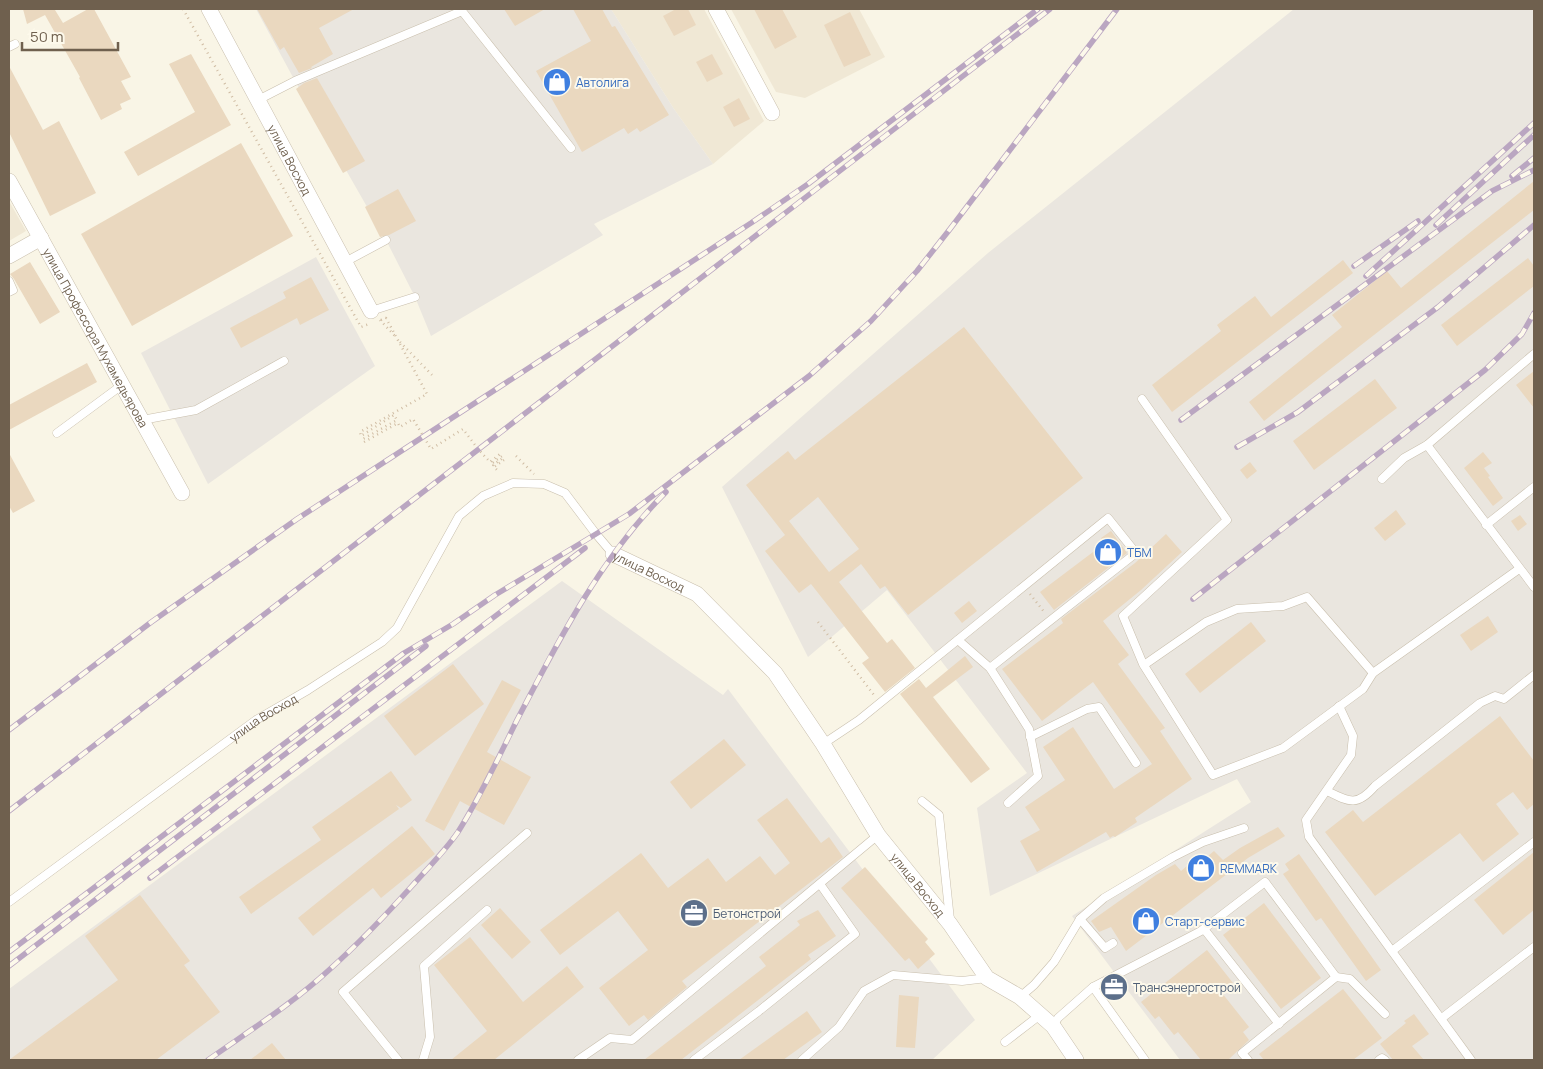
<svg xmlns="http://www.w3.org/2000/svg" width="1543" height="1069" font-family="Manrope,sans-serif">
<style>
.residential{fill:#f0e8d5}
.industrial{fill:#eae6df}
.building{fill:#ead8bf;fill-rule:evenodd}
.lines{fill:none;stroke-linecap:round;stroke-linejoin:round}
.lane-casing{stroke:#c9bfad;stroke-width:9}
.street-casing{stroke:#c9bfad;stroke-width:16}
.path{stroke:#d0bda4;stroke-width:2.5;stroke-dasharray:1 4;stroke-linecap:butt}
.lane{stroke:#fff;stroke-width:8}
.street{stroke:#fff;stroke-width:15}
.rail-casing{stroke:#baa6c1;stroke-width:5.5}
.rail{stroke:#fdf9eb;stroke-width:4;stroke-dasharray:11;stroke-linecap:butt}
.labels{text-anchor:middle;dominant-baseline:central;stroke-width:4;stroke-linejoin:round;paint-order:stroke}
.shop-label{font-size:12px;fill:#366cbe;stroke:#fdf9eb;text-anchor:start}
.street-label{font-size:12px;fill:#6f604e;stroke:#fdf9eb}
.service-label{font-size:12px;fill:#4e5e75;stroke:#fdf9eb;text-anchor:start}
</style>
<rect width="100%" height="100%" fill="#f9f5e6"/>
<g class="residential">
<polygon points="611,9 704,9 764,121 713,164 674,109"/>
<polygon points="731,9 859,9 885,57 805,98 776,92"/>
<polygon points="9,201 26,231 9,241"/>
</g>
<g class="industrial">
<polygon points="256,9 611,9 674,109 713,164 594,224 603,235 431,336 415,297 386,240 295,81"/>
<polygon points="1294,9 1534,9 1534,1060 1180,1060 1072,916 1251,802 1237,779 990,896 977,808 1027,773 887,590 808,657 722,487 988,253"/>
<polygon points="316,257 375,366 208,484 141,353"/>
<polygon points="562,581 723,695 728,689 975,1020 932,1060 9,1060 9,989"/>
</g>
<g class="building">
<polygon points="23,9 58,9 55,10 63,23 88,9 94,9 131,77 121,81 131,99 120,104 122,109 101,120 79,78 80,77 45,15 27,24"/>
<polygon points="257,9 354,9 319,28 333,54 311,67 312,68 299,73 284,47 280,50"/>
<polygon points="504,9 545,9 515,26"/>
<polygon points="573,9 602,9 612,27 615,26 669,115 640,132 637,128 628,134 624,128 582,152 536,71 591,41"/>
<polygon points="676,9 688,9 696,25 674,36 663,16"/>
<polygon points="754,9 782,9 797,37 775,49"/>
<polygon points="850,12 871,55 844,67 824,25"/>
<polygon points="191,54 231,125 138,176 124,152 195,112 169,64"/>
<polygon points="712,54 723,74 707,82 696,62"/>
<polygon points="9,66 43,130 59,121 96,193 50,216 9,132"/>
<polygon points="317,78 365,161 343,173 296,89 304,83"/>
<polygon points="739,98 750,119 734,127 723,107"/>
<polygon points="241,143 293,236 132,326 81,234"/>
<polygon points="1534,181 1534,210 1264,421 1249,402 1342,327 1332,315 1387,271 1401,288"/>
<polygon points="398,189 416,221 389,235 380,237 365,207"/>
<polygon points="1528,258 1534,266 1534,286 1457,346 1441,325"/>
<polygon points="1343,260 1353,273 1172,412 1152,385 1221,331 1217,325 1255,296 1271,317"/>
<polygon points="30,262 60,312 40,324 14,279 10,274"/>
<polygon points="311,277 329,310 300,325 297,318 241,348 230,328 286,298 283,292"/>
<path d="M 964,327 L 1083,478 L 908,615 L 885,586 L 880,589 L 861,564 L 839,582 L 887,643 L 892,639 L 915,668 L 885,692 L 862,663 L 869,658 L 811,584 L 799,593 L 765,551 L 785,535 L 746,485 L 788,451 L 795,460 ZM 818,497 L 859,549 L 829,572 L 789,521 Z"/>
<polygon points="87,363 97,382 9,430 9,405"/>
<polygon points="1534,371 1534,408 1516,385"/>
<polygon points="1375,379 1397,408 1314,470 1293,441"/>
<polygon points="1483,452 1492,463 1484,468 1490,476 1488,477 1503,498 1493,506 1464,468"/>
<polygon points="9,453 35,501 13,513 9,506"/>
<polygon points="1250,462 1257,471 1247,479 1240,470"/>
<polygon points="1396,510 1406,524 1385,541 1374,528"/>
<polygon points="1520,515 1527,524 1518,531 1511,521"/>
<polygon points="1111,531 1127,553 1054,610 1040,592 1105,543 1101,538"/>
<polygon points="1166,534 1182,552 1141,590 1103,621 1129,655 1118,664 1165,728 1160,731 1192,779 1135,818 1137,822 1115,837 1113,836 1110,838 1106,832 1037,872 1020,841 1040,830 1025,807 1065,780 1043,747 1073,727 1114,789 1152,764 1093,682 1042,721 1002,669 1063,623 1061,619 1135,563"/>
<polygon points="969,601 977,611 962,623 954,613"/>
<polygon points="1488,616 1498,632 1471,651 1460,635"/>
<polygon points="1251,622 1266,641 1200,693 1185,674"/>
<polygon points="965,656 973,667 933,697 990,769 971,783 900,694 919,679 926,688"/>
<polygon points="453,664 484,704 415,756 384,716"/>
<polygon points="502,680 521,690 487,752 531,777 504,825 460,801 444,831 425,821"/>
<polygon points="1500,716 1534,761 1534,804 1527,810 1513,792 1496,804 1519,834 1483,862 1460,833 1375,896 1325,832 1353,810 1363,822"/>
<polygon points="724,739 746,765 691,809 670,782"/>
<polygon points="391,771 412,800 401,808 396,805 399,809 251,914 239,897 321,840 312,827"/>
<polygon points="787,798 821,843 829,837 843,857 682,981 687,987 648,1020 644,1015 629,1026 599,988 648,950 618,911 560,955 540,930 641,853 668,888 708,858 726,882 760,856 775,875 790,863 757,820"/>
<polygon points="412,826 435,854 381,898 373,888 313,936 298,918"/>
<polygon points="1278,827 1285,836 1248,858 1126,951 1111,927 1099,932 1091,921 1156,875 1175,864 1181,871 1187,866 1190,871 1214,851 1223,860 1240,848"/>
<polygon points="1534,852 1534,910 1503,935 1474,900"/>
<polygon points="1299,854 1381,970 1366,981 1321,918 1316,921 1283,874 1289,870 1285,864"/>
<polygon points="865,867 928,939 925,942 935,954 918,969 909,958 905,961 841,888"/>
<polygon points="140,895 190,961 184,965 220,1012 156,1060 9,1060 118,980 85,936"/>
<polygon points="1264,903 1321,978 1281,1009 1223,935"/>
<polygon points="500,908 531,942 512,959 481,925"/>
<polygon points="818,910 836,936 808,955 811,959 681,1060 644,1060 766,966 759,957 800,925 797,921"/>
<polygon points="470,937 523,1002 567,966 584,987 494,1060 451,1060 487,1031 434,965"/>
<polygon points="1207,950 1233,983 1222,993 1249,1027 1243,1032 1249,1040 1228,1060 1201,1060 1178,1032 1174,1035 1159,1016 1155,1019 1141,1002"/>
<polygon points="1343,989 1382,1038 1353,1060 1264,1060 1259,1054"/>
<polygon points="899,995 919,997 915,1048 896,1047"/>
<polygon points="807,1011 822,1032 783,1060 739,1060"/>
<polygon points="1414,1014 1429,1034 1412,1046 1424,1060 1393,1060 1380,1044 1406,1023 1404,1021"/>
<polygon points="272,1043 286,1060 250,1060"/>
</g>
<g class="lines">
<defs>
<g id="lane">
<polyline points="9,47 15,44"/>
<polyline points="258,100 295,81 462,11 571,148"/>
<polyline points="345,262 386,240"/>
<polyline points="9,281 13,290 9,292"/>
<polyline points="371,311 415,297"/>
<polyline points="1142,399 1227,520 1123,616 1143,664 1213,775 1283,748 1363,689 1373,673 1519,569"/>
<polyline points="142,420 196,410 284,361"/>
<polyline points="57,433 122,385"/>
<polyline points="1427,445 1534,587"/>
<polyline points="1382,479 1404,458 1427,445 1534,354"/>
<polyline points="1486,525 1534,487"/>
<polyline points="958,640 990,668 1029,729 1038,776 1008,803"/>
<polyline points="1144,665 1206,622 1237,609 1283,606 1307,597 1373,673"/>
<polyline points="1339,706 1353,736 1351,755 1306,820 1309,837 1471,1060"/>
<polyline points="1030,737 1087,709 1099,707 1136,763"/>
<polyline points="823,744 859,720 1108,518 1136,553 990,668"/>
<path d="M 1327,791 C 1349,802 1357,807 1375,786 L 1480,703 L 1495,696 L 1504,699 L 1534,675"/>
<polyline points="922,801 939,815 950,920"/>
<path id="s1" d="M 9,902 L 256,720 L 308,690 L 382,642 L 397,628 L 459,516 L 483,496 L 513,483 L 544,484 L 565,493 L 596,534 L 613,554"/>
<polyline points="1080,919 1105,948 1113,943"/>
<polyline points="1204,929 1279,1024"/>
<polyline points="1392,951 1534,842"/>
<polyline points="1336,977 1350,979 1385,1014"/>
<polyline points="1093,987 1145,1060"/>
<polyline points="1020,997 1034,985 1054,962 1080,919 1104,898 1173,857 1203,842 1244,828"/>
<polyline points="1442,1018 1534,947"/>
<polyline points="1053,1026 1058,1018 1093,987 1201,931 1265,882 1336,977 1242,1053 1248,1060"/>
<polyline points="1005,1042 1040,1015"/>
<polyline points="398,1060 343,992 527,833"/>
<polyline points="423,1060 430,1037 424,966 487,910"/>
<polyline points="578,1060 610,1038 632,1040 878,835"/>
<polyline points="694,1060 759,1011 855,934 820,884"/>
<polyline points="802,1060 839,1027 864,991 893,975 962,981 987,978"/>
<polyline points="1379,1060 1382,1058 1385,1060"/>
</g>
<g id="street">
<path id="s2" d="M 209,9 L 371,311"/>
<polyline points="716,9 772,113"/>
<path id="s3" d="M 9,181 L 182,493"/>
<polyline points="9,256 41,238"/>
<path id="s4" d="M 613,554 L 697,594 L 775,673 L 823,744 L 878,835 L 950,924 L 987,978 L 1020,997 L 1053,1026 L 1076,1060"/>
</g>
</defs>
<use href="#lane" class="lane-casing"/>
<use href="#street" class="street-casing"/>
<g class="path">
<polyline points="183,9 361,327 369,324"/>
<polyline points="380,320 395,336"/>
<polyline points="381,320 386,318 427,394 360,432 361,436 394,415 397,420 363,439 364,442 398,423 400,427 413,419 431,449 463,429 478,449 490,462 500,454 502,456 491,464 493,465 503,458 504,460 494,467 497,470"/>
<polyline points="400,342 434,377"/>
<polyline points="516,456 534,474"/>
<polyline points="1030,594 1045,613"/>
<polyline points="818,622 874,695"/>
</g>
<use href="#lane" class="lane"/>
<use href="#street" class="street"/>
<defs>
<g id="rail">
<polyline points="1512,176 1534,158"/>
<polyline points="1436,225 1534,135"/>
<polyline points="1354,266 1418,221"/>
<polyline points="1366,276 1534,123"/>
<polyline points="1181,420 1492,191 1534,170"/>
<polyline points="1237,447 1298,412 1438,307 1534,225"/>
<polyline points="1193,599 1485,370 1522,334 1534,313"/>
<polyline points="9,730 150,623 297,519 751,223 808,184 1038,9"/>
<polyline points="9,811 1050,9"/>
<polyline points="150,878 585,548"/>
<polyline points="9,952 404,653 453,624 495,595 629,514 809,376 871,321 917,271 950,229 1117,9"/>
<polyline points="9,966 426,646"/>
<path d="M 208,1060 C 249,1031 292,1004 329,970 C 358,944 385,916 411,887 C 427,869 445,851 458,832 C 480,797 498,759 516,722 C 558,641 601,557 666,492"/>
</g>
</defs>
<use href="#rail" class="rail-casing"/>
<use href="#rail" class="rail"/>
</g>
<defs>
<symbol id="shop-disc" viewBox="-11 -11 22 22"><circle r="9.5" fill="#3f7fe0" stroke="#fdf9eb"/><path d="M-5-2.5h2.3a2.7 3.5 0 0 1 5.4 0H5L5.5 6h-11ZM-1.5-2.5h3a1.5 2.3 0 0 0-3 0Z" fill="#fff"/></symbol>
<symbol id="office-disc" viewBox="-11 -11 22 22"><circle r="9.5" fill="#5c6f8a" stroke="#fdf9eb"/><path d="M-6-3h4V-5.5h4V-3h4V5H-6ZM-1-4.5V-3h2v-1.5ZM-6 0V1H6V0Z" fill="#fff"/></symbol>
</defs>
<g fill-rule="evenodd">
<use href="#shop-disc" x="541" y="66" width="32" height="32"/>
<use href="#shop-disc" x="1092" y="536" width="32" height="32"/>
<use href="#shop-disc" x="1185" y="852" width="32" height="32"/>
<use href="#office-disc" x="678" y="897" width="32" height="32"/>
<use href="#shop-disc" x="1130" y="905" width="32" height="32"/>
<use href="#office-disc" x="1098" y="971" width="32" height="32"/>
</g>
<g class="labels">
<g class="shop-label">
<text x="576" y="82">Автолига</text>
<text x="1127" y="552">ТБМ</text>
<text x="1220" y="868">REMMARK</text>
<text x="1165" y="921">Старт-сервис</text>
</g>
<g class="street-label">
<text stroke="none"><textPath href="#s2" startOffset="171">улица Восход</textPath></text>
<text stroke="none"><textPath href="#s3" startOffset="179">улица Профессора Мухамедьярова</textPath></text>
<text stroke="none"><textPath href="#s4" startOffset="40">улица Восход</textPath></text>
<text stroke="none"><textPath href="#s1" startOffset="314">улица Восход</textPath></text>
<text stroke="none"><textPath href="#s4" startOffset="460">улица Восход</textPath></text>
</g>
<g class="service-label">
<text x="713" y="913">Бетонстрой</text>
<text x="1133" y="987">Трансэнергострой</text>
</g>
</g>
<rect width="1543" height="1069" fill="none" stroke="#6f604e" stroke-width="20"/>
<path d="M22 42v8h96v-8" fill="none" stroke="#6f604e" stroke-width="2.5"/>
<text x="30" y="42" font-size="15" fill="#6f604e" stroke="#fdf9eb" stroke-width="4" paint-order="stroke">50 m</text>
</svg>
